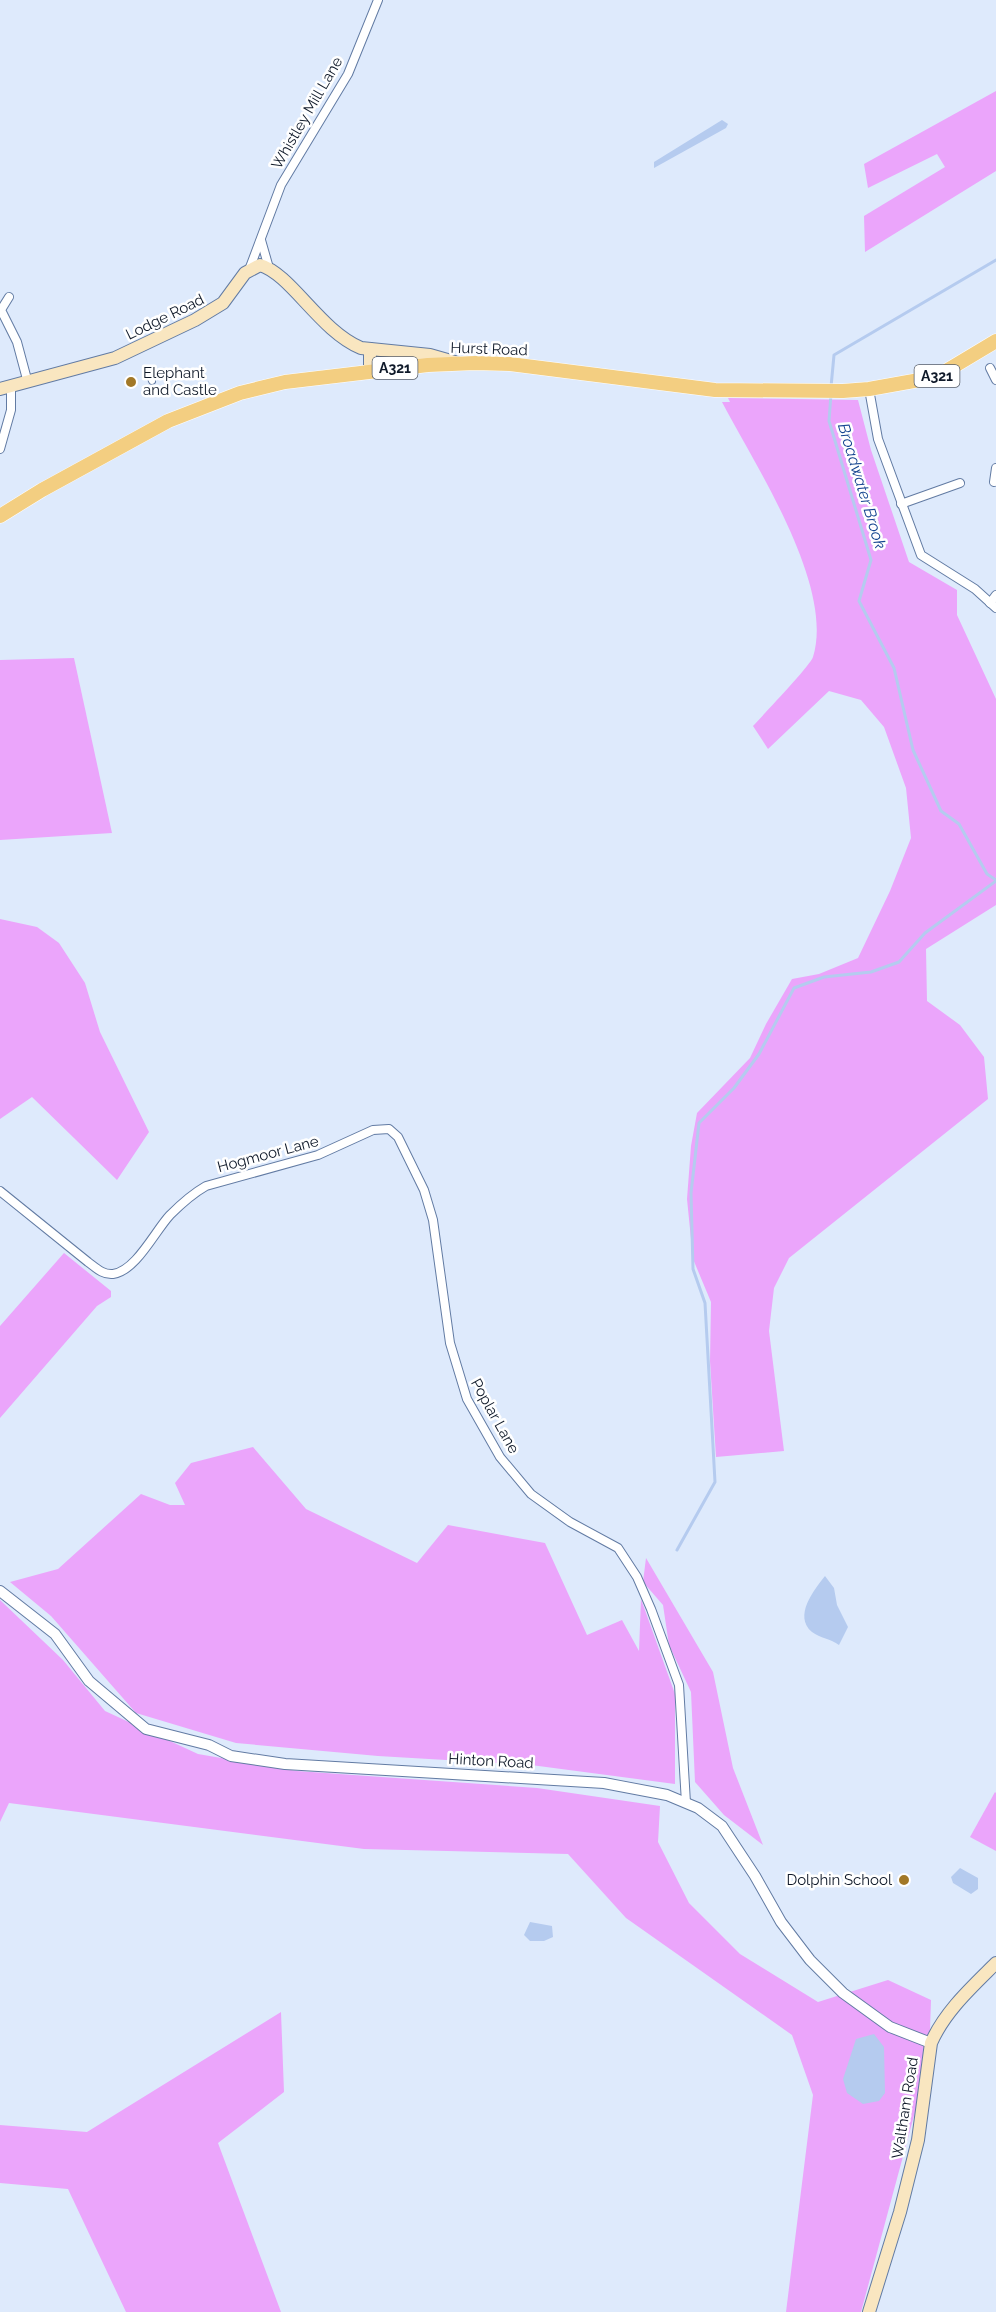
<svg xmlns="http://www.w3.org/2000/svg" width="996" height="2312" font-family="Raleway,sans-serif">
<style>
.green{fill:#eba5fb}
.water{fill:#b5cbef}
.lines{fill:none;stroke-linecap:round;stroke-linejoin:round}
.stream{stroke:#b5cbef;stroke-width:3}
.pedestrian-casing{stroke:#627ba3;stroke-width:8}
.minor-casing{stroke:#627ba3;stroke-width:10}
.tertiary-casing{stroke:#627ba3;stroke-width:12}
.secondary-casing{stroke:#627ba3;stroke-width:14}
.primary-casing{stroke:#fff;stroke-width:15}
.pedestrian{stroke:#fff;stroke-width:6}
.minor{stroke:#fff;stroke-width:8}
.tertiary{stroke:#fff;stroke-width:10}
.secondary{stroke:#f9e6c0;stroke-width:12}
.primary{stroke:#f3ce81;stroke-width:14}
.poi-dot{fill:#a27827;stroke:#fff;stroke-width:2}
.labels{text-anchor:middle;dominant-baseline:central;stroke-width:5;stroke-linejoin:round;paint-order:stroke}
.shield{fill:#fff;stroke:#575e69;stroke-width:1.5}
.shield-label{font-size:14px;font-weight:bold;fill:#0f1929}
.street-label{font-size:15px;fill:#0f1929;stroke:#fff}
.poi-label{font-size:15px;fill:#0f1929;stroke:#fff;text-anchor:start}
.water-label{font-size:16px;font-style:italic;fill:#154490;stroke:#fff}
</style>
<rect width="100%" height="100%" fill="#deeafc"/>
<g class="green">
<polygon points="996,91 996,171 865,252 864,216 945,167 937,154 868,188 864,164"/>
<path d="M 728,398 L 858,400 L 871,450 L 909,562 L 957,590 L 957,615 L 996,699 L 996,905 L 926,949 L 927,1001 L 960,1025 L 984,1057 L 988,1099 L 789,1258 L 774,1288 L 769,1331 L 784,1451 L 716,1457 L 710,1361 L 711,1302 L 693,1259 L 687,1199 L 691,1146 L 697,1113 L 750,1058 L 766,1024 L 792,979 L 819,974 L 858,958 L 890,891 L 911,838 L 906,788 L 884,727 L 861,700 L 829,691 L 768,749 L 753,726 C 763,715 810,666 813,657 C 835,586 755,465 722,402 L 730,402 Z"/>
<polygon points="74,658 112,833 0,840 0,660"/>
<polygon points="0,919 37,927 59,943 85,983 100,1032 149,1132 117,1180 32,1097 0,1119"/>
<polygon points="64,1253 111,1291 111,1297 97,1306 0,1418 0,1326"/>
<polygon points="253,1447 306,1509 417,1563 448,1525 545,1543 587,1635 622,1620 639,1651 641,1599 675,1694 675,1784 531,1765 378,1756 236,1743 136,1713 51,1616 10,1582 58,1569 141,1494 170,1505 185,1505 175,1483 191,1463"/>
<polygon points="646,1558 713,1672 733,1768 763,1845 724,1815 695,1782 691,1692 669,1645 663,1605 643,1582"/>
<polygon points="0,1600 63,1660 105,1711 198,1754 297,1771 537,1788 660,1806 658,1842 689,1903 740,1954 818,2002 888,1980 931,2000 929,2060 861,2312 786,2312 813,2095 792,2035 626,1918 568,1854 364,1849 9,1803 0,1822"/>
<polygon points="995,1792 996,1793 996,1851 970,1837"/>
<polygon points="281,2012 284,2092 218,2143 281,2312 126,2312 68,2189 0,2183 0,2125 87,2132"/>
</g>
<g class="water">
<polygon points="722,120 728,124 726,128 654,168 654,162"/>
<path d="M 825,1576 L 834,1588 L 837,1605 L 848,1627 L 839,1645 C 831,1639 820,1638 812,1632 C 793,1616 814,1590 825,1576 Z"/>
<polygon points="960,1868 978,1878 978,1889 971,1894 953,1883 951,1877"/>
<polygon points="530,1922 552,1926 553,1937 544,1941 530,1941 524,1935"/>
<polygon points="874,2034 884,2047 885,2093 879,2101 863,2104 847,2093 843,2079 856,2039"/>
</g>
<g class="lines">
<g class="stream">
<polyline points="831,387 834,355 996,260"/>
<polyline points="831,394 829,421 871,560 859,601 894,668 913,750 941,811 959,824 987,874 996,880"/>
<polyline points="677,1550 715,1482 705,1303 693,1269 691,1193 699,1123 734,1088 759,1054 794,988 824,977 871,972 899,962 925,933 996,881"/>
</g>
<defs>
<polyline id="pedestrian" points="150,375 152,381"/>
<g id="minor">
<polyline points="261,240 269,268"/>
<polyline points="249,270 281,185 348,74 378,0"/>
<polyline points="9,297 1,310 17,342 28,383"/>
<polyline points="990,368 996,380"/>
<polyline points="869,389 878,439 921,555 975,589 996,608"/>
<polyline points="0,449 11,410 11,387"/>
<polyline points="994,482 996,468"/>
<polyline points="901,504 960,483"/>
<polyline points="990,603 996,595"/>
<path d="M 0,1191 L 88,1262 C 96,1268 103,1275 113,1274 C 136,1271 155,1231 170,1215 C 181,1204 192,1194 206,1186 L 318,1155 L 373,1130 L 389,1129 L 398,1137 L 424,1190 L 433,1220 L 450,1343 L 467,1399 L 500,1457 L 531,1494 L 570,1522 L 618,1548 L 637,1577 L 651,1609 L 679,1685 L 686,1803"/>
</g>
<polyline id="tertiary" points="0,1591 55,1634 89,1681 146,1729 209,1745 231,1756 285,1764 604,1783 667,1795 698,1808 722,1826 755,1876 781,1922 810,1960 843,1993 890,2027 931,2043"/>
<g id="secondary">
<polyline points="370,349 370,372"/>
<path d="M 0,389 L 115,358 L 195,320 L 223,303 L 245,273 L 260,265 C 291,274 320,331 361,348 L 430,355 L 458,363"/>
<path d="M 869,2312 L 900,2212 L 918,2140 L 931,2043 C 945,2011 972,1987 996,1963"/>
</g>
<polyline id="primary" points="0,516 42,490 168,421 240,393 285,382 428,365 475,363 510,364 715,390 843,391 869,389 936,377 996,341"/>
</defs>
<use href="#pedestrian" class="pedestrian-casing"/>
<use href="#minor" class="minor-casing"/>
<use href="#tertiary" class="tertiary-casing"/>
<use href="#secondary" class="secondary-casing"/>
<use href="#primary" class="primary-casing"/>
<use href="#pedestrian" class="pedestrian"/>
<use href="#minor" class="minor"/>
<use href="#tertiary" class="tertiary"/>
<use href="#secondary" class="secondary"/>
<use href="#primary" class="primary"/>
</g>
<g class="poi-dot">
<circle cx="131" cy="382" r="6"/>
<circle cx="904" cy="1880" r="6"/>
</g>
<g class="labels">
<g class="shield">
<rect x="372.5" y="357" width="45" height="22" rx="4.5"/>
<rect x="914.5" y="365" width="45" height="22" rx="4.5"/>
</g>
<g class="shield-label">
<text x="395" y="368">A321</text>
<text x="937" y="376">A321</text>
</g>
<g class="street-label">
<text transform="translate(307 113) rotate(-60)">Whistley Mill Lane</text>
<text transform="translate(165 317) rotate(-26)">Lodge Road</text>
<text transform="translate(489 349) rotate(2)">Hurst Road</text>
<text transform="translate(268 1154) rotate(-15)">Hogmoor Lane</text>
<text transform="translate(495 1416) rotate(61)">Poplar Lane</text>
<text transform="translate(491 1761) rotate(3)">Hinton Road</text>
<text transform="translate(905 2108) rotate(-81)">Waltham Road</text>
</g>
<g class="poi-label">
<text x="143" y="373">Elephant<tspan x="143" dy="17">and Castle</tspan></text>
<text x="892" y="1880" text-anchor="end">Dolphin School</text>
</g>
<g class="water-label">
<text transform="translate(862 486) rotate(73)">Broadwater Brook</text>
</g>
</g>
</svg>
